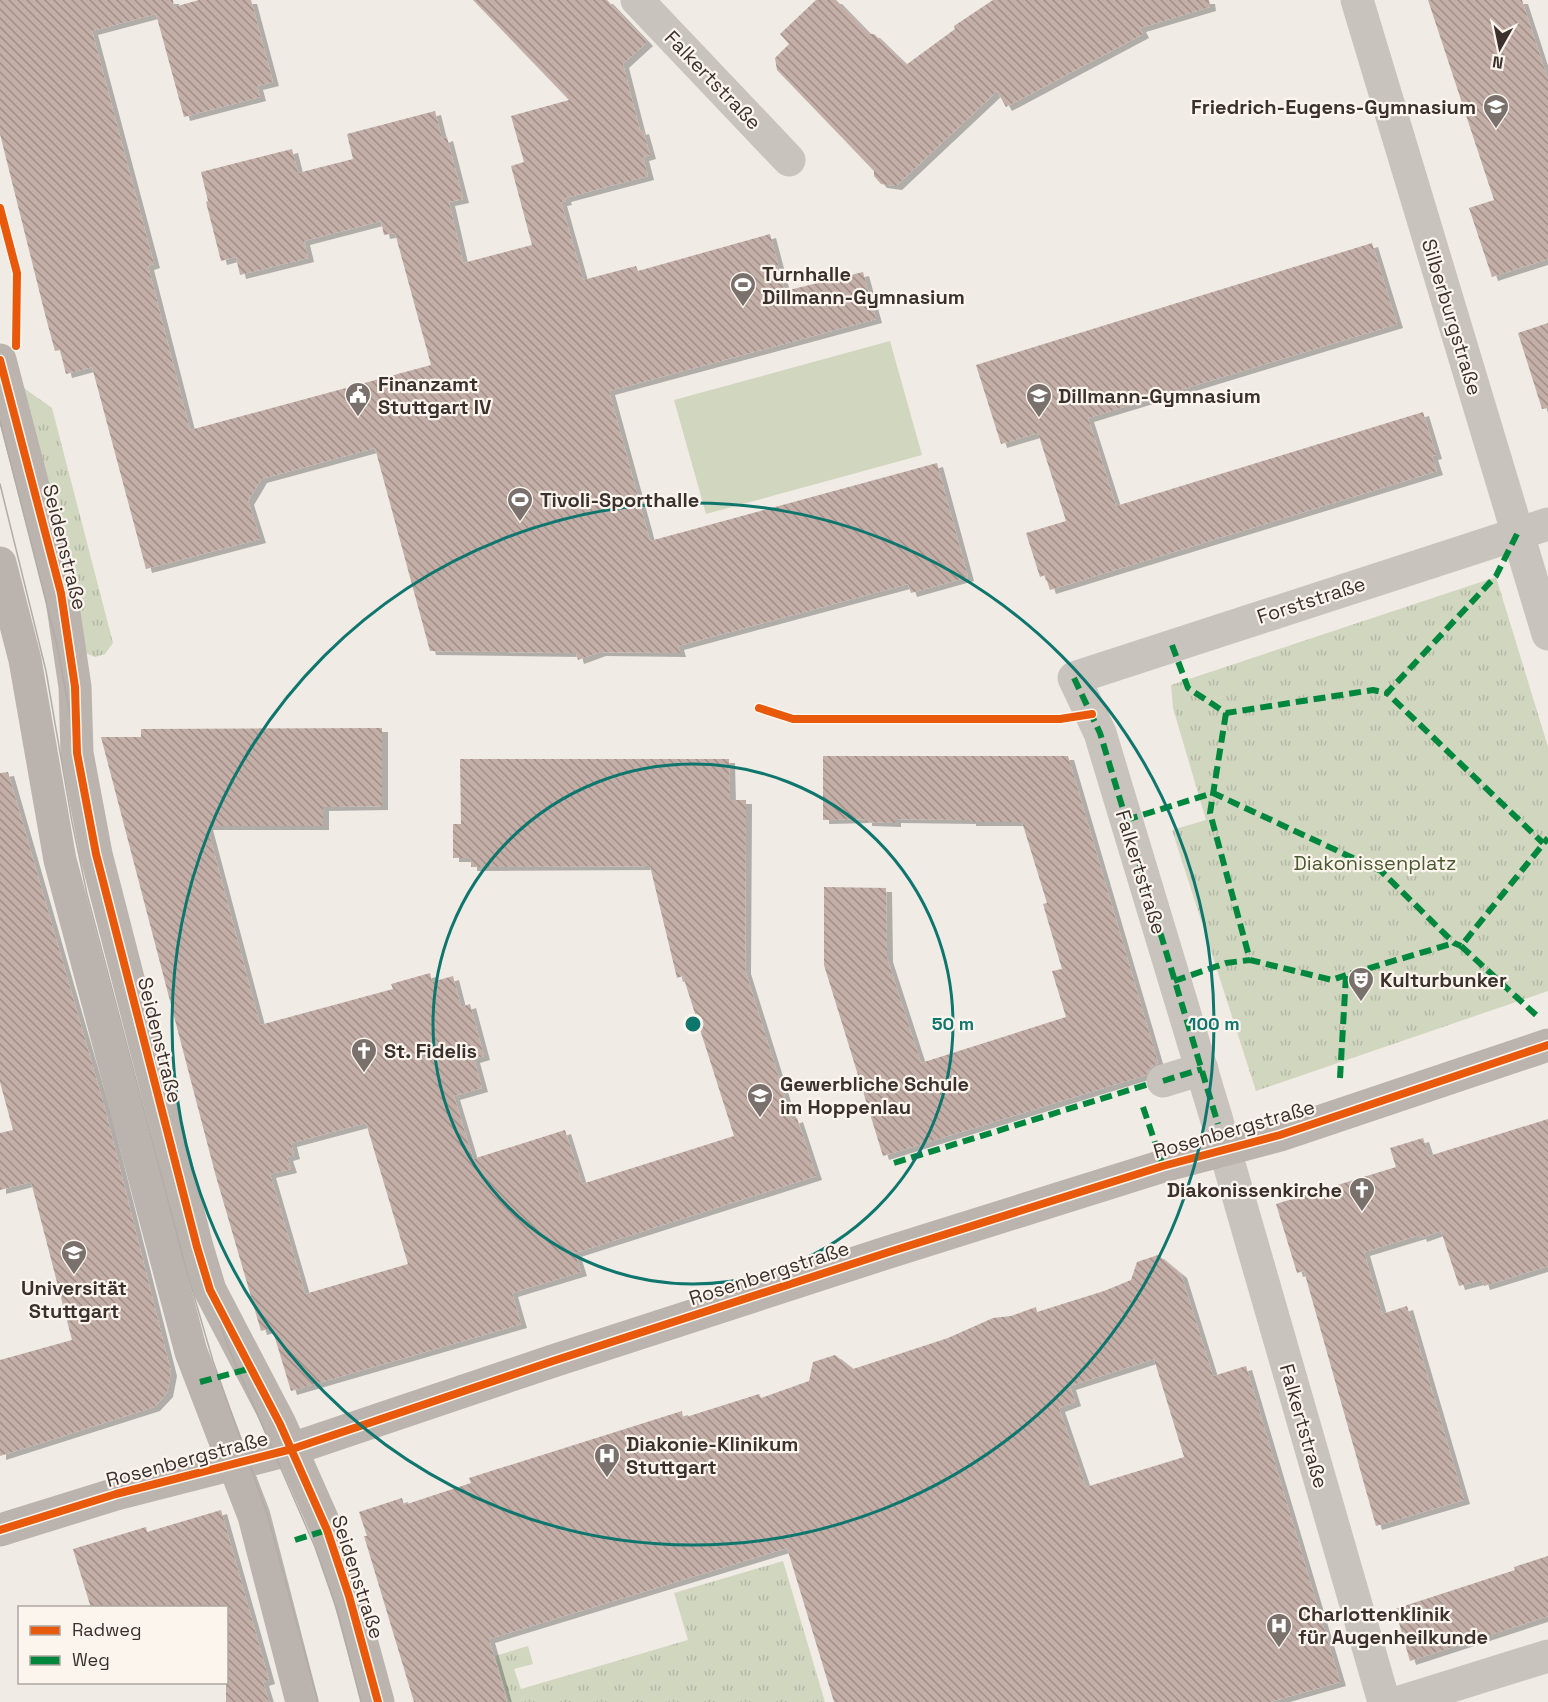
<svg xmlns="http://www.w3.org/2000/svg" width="1548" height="1702" font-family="'Space Grotesk',sans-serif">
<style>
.grass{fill:url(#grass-tufts)}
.pitch{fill:#d1d6bf}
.building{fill:url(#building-back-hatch);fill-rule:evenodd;filter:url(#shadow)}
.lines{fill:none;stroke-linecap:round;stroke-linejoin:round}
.street{stroke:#c9c3be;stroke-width:33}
.secondary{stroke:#bab3ae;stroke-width:33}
.tram{stroke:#b1aca8;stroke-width:1.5}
.quiet{stroke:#00873e;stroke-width:6;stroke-dasharray:12 6;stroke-linecap:butt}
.cycleway-casing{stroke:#fbf5ee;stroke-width:11}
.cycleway{stroke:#e8590c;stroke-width:8}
.ring{fill:none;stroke:#0f766e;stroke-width:3}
.labels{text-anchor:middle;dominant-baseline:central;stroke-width:4.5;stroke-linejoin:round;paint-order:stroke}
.street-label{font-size:20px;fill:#3b302b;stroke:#fbf5ee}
.poi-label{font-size:20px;font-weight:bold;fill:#3b302b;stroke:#fbf5ee;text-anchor:start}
.park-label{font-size:20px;fill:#4a5a2e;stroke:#fbf5ee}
.centre{fill:#0f766e;stroke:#fbf5ee;stroke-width:3}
.ring-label{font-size:18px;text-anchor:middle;font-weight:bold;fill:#0f766e;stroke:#fbf5ee;stroke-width:4.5;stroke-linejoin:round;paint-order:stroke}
</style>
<defs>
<pattern id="grass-tufts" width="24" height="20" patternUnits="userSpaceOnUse" patternTransform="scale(1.5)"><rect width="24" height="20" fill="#d1d6bf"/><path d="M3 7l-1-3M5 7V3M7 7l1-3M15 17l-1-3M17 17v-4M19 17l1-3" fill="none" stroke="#b4b8a4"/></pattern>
<pattern id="building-back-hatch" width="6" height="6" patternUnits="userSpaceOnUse" patternTransform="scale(1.5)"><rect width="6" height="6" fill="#c3afa7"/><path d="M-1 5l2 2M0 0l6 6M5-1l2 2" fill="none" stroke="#a08f88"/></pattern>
<filter id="shadow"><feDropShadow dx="6" dy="4" stdDeviation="0" flood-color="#0004"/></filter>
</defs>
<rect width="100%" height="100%" fill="#f0ebe5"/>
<g class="grass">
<polygon points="14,381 52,408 113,643 105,654 95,657 81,651"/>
<polygon points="1496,577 1548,747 1548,991 1256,1091 1172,830 1206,820 1173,708 1171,685"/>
<polygon points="783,1561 825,1702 509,1702 495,1656 528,1646 533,1664 514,1669 521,1689 688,1640 674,1593"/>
</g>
<polygon class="pitch" points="890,341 922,455 706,514 674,400"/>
<g class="building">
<polygon points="0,0 173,0 174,7 199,0 251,0 273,82 257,86 260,97 184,117 156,14 92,31 154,264 148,266 190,430 431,365 395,233 384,235 381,221 304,241 308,258 240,275 236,257 221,261 206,202 208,201 201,172 292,149 298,173 353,159 347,134 435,111 442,139 447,137 463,199 449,202 463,263 532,245 511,166 524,162 511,116 569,100 473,0 607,0 647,42 623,64 640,131 643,130 650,155 643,157 648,176 565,198 566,201 561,202 583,280 636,266 638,271 770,234 785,291 863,272 876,319 609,391 650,541 937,463 968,577 911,593 908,584 678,646 680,653 600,652 578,660 576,653 430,651 375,448 261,479 248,501 260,539 146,569 92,367 66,374 60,350 55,351 46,318 0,134"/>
<polygon points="816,0 836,0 869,34 874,34 906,65 955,29 954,26 993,0 1209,0 1210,7 1140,28 1143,34 1006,107 997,91 896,186 881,184 874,176 874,171 777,70 775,58 789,44 780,34"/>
<polygon points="1428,0 1522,0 1548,80 1548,259 1492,277 1469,208 1494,200"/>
<polygon points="1372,243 1397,324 1088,418 1116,506 1423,412 1436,455 1432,456 1437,471 1050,590 1045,575 1040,577 1026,533 1066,521 1038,433 1001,444 976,365"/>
<polygon points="1548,323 1548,408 1542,409 1518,333"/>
<path d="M 382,728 L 382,806 L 323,807 L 323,826 L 207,826 L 260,1025 L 393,989 L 391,984 L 430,973 L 432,982 L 453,976 L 461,1007 L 470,1004 L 484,1056 L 474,1059 L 482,1088 L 454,1096 L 473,1159 L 565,1130 L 582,1184 L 734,1136 L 683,976 L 677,978 L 650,866 L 471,867 L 471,858 L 453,858 L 453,824 L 461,824 L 460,759 L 729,759 L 730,800 L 746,800 L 745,970 L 792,1120 L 797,1118 L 816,1176 L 575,1253 L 581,1272 L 512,1293 L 521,1324 L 291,1391 L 272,1328 L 261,1331 L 215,1173 L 101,737 L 141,737 L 141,729 ZM 366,1123 L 408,1264 L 305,1294 L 270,1174 L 291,1169 L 287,1157 L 294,1155 L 291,1143 Z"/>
<polygon points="823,756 1068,756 1158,1063 1150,1068 1146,1075 883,1156 824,965 824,887 886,888 887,958 921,1063 1066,1017 1052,971 1062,969 1043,904 1047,903 1022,822 970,822 970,820 895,819 895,823 866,822 866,819 823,820"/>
<polygon points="8,772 105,1109 171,1372 167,1393 154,1407 0,1456 0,1360 72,1340 31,1182 0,1190 0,1133 13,1130 0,1082 0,773"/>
<polygon points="1548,1119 1548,1266 1484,1286 1482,1280 1459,1286 1441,1231 1421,1238 1420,1235 1364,1252 1382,1314 1407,1306 1464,1500 1376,1526 1304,1271 1297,1273 1276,1204 1396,1167 1390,1148 1423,1138 1429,1156"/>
<path d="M 1158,1255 L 1181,1274 L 1213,1376 L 1246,1366 L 1340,1682 L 1270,1702 L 834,1702 L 787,1548 L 489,1639 L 507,1702 L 414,1702 L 364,1536 L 367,1536 L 359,1512 L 402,1498 L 404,1505 L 471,1483 L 469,1478 L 682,1411 L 683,1418 L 759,1394 L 761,1398 L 809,1381 L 813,1362 L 835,1355 L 853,1369 L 948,1338 L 993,1318 L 1011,1316 L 1036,1307 L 1037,1312 L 1104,1291 L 1131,1280 L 1137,1262 ZM 1154,1359 L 1184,1457 L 1086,1487 L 1059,1408 L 1075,1402 L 1070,1386 Z"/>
<polygon points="221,1510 269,1680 263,1682 269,1702 226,1702 226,1608 91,1608 73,1549 146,1527 147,1532"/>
<polygon points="1548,1556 1548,1616 1410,1661 1395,1609 1515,1570 1514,1567"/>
</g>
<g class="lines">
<g class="street">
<polyline points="637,0 789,160"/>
<polyline points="1357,0 1548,634"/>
<polyline points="1163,1081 1202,1069"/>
<polyline points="1218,1124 1100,733 1074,678 1548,524"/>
<polyline points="1225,1150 1384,1702"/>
<polyline points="1400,1702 1548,1656"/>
</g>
<g class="secondary">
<polyline points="0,360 61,593 75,687 77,753 96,854 197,1247 210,1290 280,1424 327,1530 349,1596 378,1702"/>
<polyline points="0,563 25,660 60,860 191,1352 254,1516 302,1702"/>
<polyline points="0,1530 116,1494 292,1449 553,1361 889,1252 1163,1166 1280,1135 1548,1045"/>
</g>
<g class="tram">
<polyline points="0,421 57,645 96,854 197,1247 226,1342 315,1547 339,1616 361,1702"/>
<polyline points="0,484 46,671 72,822 87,894 185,1265 213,1361 267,1513 318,1702"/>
</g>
<g class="quiet">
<polyline points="1517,534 1496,576 1387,693 1543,843"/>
<polyline points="1172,645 1188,688 1226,713 1373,690 1387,693"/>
<polyline points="1074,678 1100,733 1218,1124"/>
<polyline points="1226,713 1210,813 1250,960 1332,980 1346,975"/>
<polyline points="1126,820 1213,793 1381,871 1454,943 1461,946"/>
<polyline points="1174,981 1226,963 1250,960"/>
<polyline points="1536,1015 1461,946 1548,838"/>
<polyline points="1340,1078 1346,975 1454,943"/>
<polyline points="1163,1081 1202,1069"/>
<polyline points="1143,1107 1163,1166"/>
<polyline points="894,1163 1149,1084"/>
<polyline points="200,1382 252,1368"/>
<polyline points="295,1540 327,1530"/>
</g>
<defs>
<g id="cycleway">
<polyline points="0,208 17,273 16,346"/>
<polyline points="0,360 61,593 75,687 77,753 96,854 197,1247 210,1290 280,1424 327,1530 349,1596 378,1702"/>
<polyline points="759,708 793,719 1060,719 1092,714"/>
<polyline points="0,1530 116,1494 292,1449 553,1361 889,1252 1163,1166 1280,1135 1548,1045"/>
</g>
</defs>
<use href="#cycleway" class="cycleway-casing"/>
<use href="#cycleway" class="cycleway"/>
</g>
<g class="ring">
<circle cx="693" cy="1024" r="260"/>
<circle cx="693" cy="1024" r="521"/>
</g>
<defs>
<symbol id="school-pin" viewBox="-11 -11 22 30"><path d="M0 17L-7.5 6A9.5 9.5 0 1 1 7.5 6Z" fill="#7a716c" stroke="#fbf5ee"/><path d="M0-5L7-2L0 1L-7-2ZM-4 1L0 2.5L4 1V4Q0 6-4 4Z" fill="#fff"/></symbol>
<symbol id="stadium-pin" viewBox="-11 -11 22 30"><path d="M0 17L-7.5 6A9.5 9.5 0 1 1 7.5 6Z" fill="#7a716c" stroke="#fbf5ee"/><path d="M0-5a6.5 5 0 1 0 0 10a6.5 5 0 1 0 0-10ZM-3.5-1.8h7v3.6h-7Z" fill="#fff"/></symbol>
<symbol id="civic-pin" viewBox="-11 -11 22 30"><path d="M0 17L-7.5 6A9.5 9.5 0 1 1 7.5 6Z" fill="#7a716c" stroke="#fbf5ee"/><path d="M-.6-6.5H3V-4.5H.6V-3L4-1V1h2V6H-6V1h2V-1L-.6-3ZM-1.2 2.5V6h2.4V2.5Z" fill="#fff"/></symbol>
<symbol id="theatre-pin" viewBox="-11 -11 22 30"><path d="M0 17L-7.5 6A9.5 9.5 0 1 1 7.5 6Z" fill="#7a716c" stroke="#fbf5ee"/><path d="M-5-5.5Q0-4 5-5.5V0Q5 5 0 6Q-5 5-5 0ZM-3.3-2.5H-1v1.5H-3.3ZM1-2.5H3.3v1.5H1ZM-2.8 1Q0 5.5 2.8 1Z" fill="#fff"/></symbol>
<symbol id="church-pin" viewBox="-11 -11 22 30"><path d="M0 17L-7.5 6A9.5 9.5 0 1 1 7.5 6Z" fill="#7a716c" stroke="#fbf5ee"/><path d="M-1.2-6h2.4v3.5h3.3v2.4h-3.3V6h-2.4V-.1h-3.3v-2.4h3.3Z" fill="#fff"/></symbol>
<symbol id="university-pin" viewBox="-11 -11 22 30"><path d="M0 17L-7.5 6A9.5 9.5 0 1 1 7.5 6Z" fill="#7a716c" stroke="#fbf5ee"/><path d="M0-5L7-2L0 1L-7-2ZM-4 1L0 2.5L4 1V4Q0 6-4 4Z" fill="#fff"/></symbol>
<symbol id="hospital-pin" viewBox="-11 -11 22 30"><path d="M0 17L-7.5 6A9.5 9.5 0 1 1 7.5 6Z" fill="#7a716c" stroke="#fbf5ee"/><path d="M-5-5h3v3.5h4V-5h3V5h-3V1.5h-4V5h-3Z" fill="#fff"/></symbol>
</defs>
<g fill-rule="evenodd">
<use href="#school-pin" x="1481" y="92" width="30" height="40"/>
<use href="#stadium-pin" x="728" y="270" width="30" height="40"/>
<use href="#civic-pin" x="343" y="380" width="30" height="40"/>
<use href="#school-pin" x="1024" y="381" width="30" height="40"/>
<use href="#stadium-pin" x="505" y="485" width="30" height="40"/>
<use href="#theatre-pin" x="1346" y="965" width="30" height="40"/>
<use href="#church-pin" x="349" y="1036" width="30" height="40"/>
<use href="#school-pin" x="745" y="1081" width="30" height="40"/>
<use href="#church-pin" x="1347" y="1175" width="30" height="40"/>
<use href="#university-pin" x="59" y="1238" width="30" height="40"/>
<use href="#hospital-pin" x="592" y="1441" width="30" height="40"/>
<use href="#hospital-pin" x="1264" y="1611" width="30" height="40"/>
</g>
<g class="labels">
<g class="street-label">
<text transform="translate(713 80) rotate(46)">Falkertstraße</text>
<text transform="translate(1452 317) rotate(73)">Silberburgstraße</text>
<text transform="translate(65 547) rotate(76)">Seidenstraße</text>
<text transform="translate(1311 600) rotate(-18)">Forststraße</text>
<text transform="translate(1141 872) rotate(73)">Falkertstraße</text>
<text transform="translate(160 1040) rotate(76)">Seidenstraße</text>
<text transform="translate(1234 1129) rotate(-16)">Rosenbergstraße</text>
<text transform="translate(769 1273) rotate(-18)">Rosenbergstraße</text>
<text transform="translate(1304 1426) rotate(74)">Falkertstraße</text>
<text transform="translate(187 1459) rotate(-15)">Rosenbergstraße</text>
<text transform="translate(358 1577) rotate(72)">Seidenstraße</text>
</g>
<g class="poi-label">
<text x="1476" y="107" text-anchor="end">Friedrich-Eugens-Gymnasium</text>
<text x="762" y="274">Turnhalle<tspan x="762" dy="23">Dillmann-Gymnasium</tspan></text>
<text x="378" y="384">Finanzamt<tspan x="378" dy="23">Stuttgart IV</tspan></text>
<text x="1058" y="396">Dillmann-Gymnasium</text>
<text x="540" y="500">Tivoli-Sporthalle</text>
<text x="1380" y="980">Kulturbunker</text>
<text x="384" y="1051">St. Fidelis</text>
<text x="780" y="1084">Gewerbliche Schule<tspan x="780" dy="23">im Hoppenlau</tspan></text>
<text x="1342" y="1190" text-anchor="end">Diakonissenkirche</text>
<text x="74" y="1288" text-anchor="middle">Universität<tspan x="74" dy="23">Stuttgart</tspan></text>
<text x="626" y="1444">Diakonie-Klinikum<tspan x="626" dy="23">Stuttgart</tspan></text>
<text x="1298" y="1614">Charlottenklinik<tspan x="1298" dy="23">für Augenheilkunde</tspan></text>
</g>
<g class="park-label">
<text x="1375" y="863">Diakonissenplatz</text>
</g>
</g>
<circle cx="693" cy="1024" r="9" class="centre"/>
<g class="ring-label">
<text x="953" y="1030">50 m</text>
<text x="1214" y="1030">100 m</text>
</g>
<rect x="18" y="1606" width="210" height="78" fill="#fbf5ee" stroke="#aea6a0" stroke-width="1.5"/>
<rect x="30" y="1626" width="30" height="9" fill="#e8590c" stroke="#aea6a0" stroke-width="1.5"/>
<text x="72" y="1636" font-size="18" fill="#3b302b">Radweg</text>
<rect x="30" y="1656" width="30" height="9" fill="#00873e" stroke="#aea6a0" stroke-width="1.5"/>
<text x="72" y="1666" font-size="18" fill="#3b302b">Weg</text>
<g transform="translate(1500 48) rotate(189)" stroke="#fbf5ee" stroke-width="4.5" paint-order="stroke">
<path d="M0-4.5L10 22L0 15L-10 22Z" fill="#3b302b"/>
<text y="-9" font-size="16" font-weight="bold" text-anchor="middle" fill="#3b302b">N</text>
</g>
</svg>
